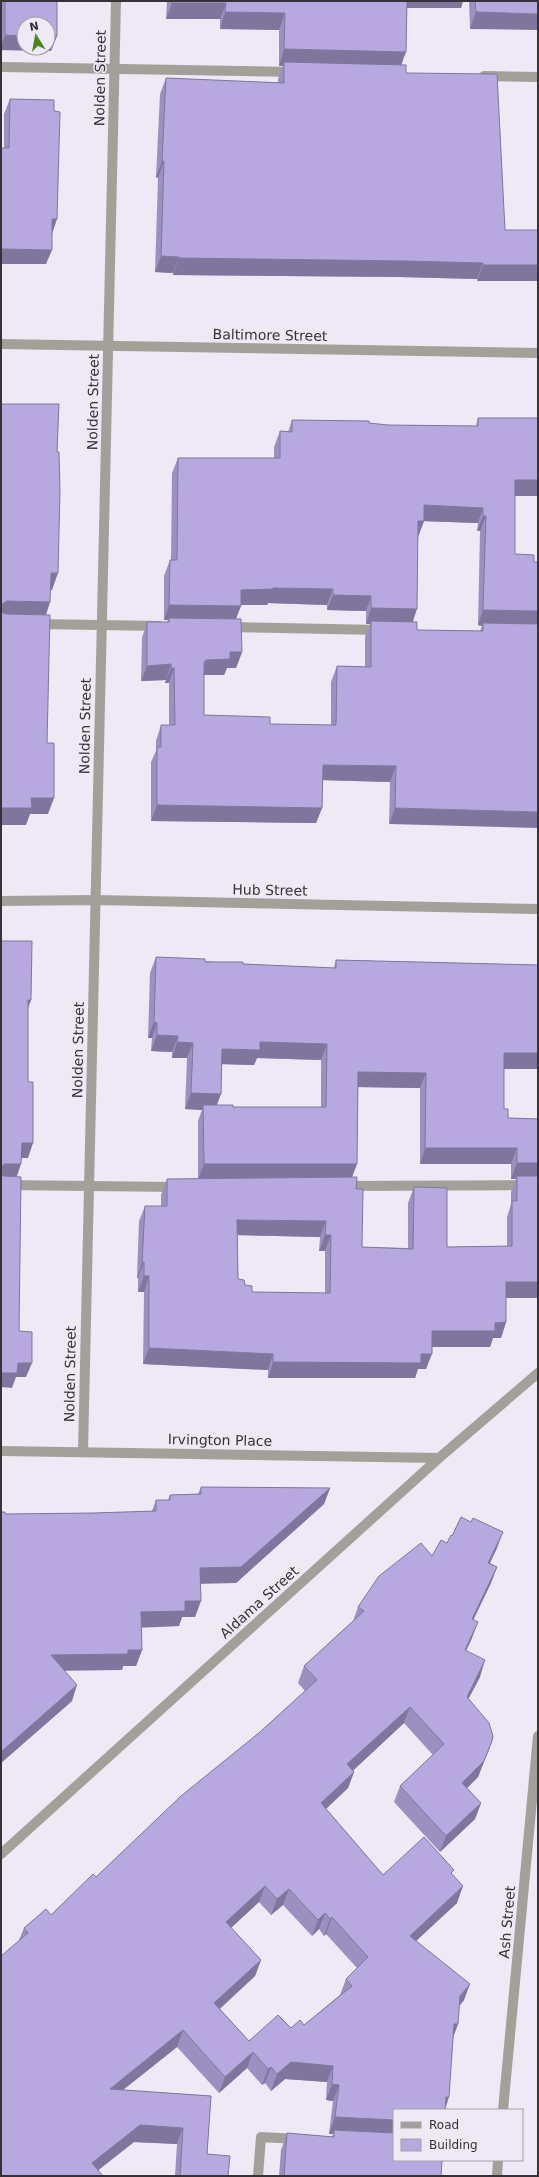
<svg xmlns="http://www.w3.org/2000/svg" width="539" height="2177" font-family="'DejaVu Sans',sans-serif">
<style>
.lines{fill:none;stroke-linecap:round;stroke-linejoin:round}
.lane{stroke:#a3a09a;stroke-width:10}
.street{stroke:#a3a09a;stroke-width:10}
.wall{fill:#9d90c1;fill-rule:evenodd}
.shaded-wall{fill:#80769d}
.building{fill:#b7a8e0;stroke:#80769d;fill-rule:evenodd}
.labels{text-anchor:middle;dominant-baseline:central;stroke-width:3;stroke-linejoin:round;paint-order:stroke}
.street-label{font-size:14px;fill:#363338;stroke:#efe8f5}
</style>
<rect width="100%" height="100%" fill="#efe8f5"/>
<g class="lines">
<g class="lane">
<polyline points="1,67 294,72"/>
<polyline points="484,76 538,77"/>
<polyline points="36,624 160,626"/>
<polyline points="228,627 380,630"/>
<polyline points="1,1185 177,1187"/>
<polyline points="343,1186 538,1185"/>
</g>
<g class="street">
<polyline points="1,344 538,353"/>
<polyline points="1,901 95,900 538,909"/>
<polyline points="1,1451 439,1458"/>
<polyline points="83,1452 116,1"/>
<polyline points="1,1854 439,1458 538,1373"/>
<polyline points="503,2110 538,1736"/>
<polyline points="258,2176 261,2137 298,2139"/>
<polyline points="497,2176 498,2160"/>
</g>
</g>
<g class="wall">
<polygon points="1,1 57,1 57,36 51,51 1,50"/>
<polygon points="167,1 463,1 461,8 407,8 402,65 406,73 505,230 537,230 538,205 538,281 477,281 477,279 400,277 173,275 173,273 155,272 158,178 156,177 160,94 166,78 278,83 278,79 283,66 279,66 279,30 220,29 220,19 166,19"/>
<polygon points="469,1 538,1 470,29"/>
<polygon points="10,99 52,233 46,264 1,264 1,148 4,148 4,114"/>
<path d="M 478,418 L 538,418 L 538,496 L 515,496 L 515,554 L 534,555 L 389,824 L 390,782 L 323,780 L 322,808 L 316,823 L 151,821 L 151,762 L 156,751 L 156,741 L 161,725 L 169,725 L 169,683 L 165,683 L 166,680 L 141,681 L 142,638 L 147,622 L 167,622 L 168,620 L 164,620 L 164,576 L 170,560 L 171,560 L 172,473 L 178,458 L 274,458 L 274,447 L 280,431 L 288,432 L 292,420 L 369,423 L 388,425 L 476,426 ZM 424,521 L 478,523 L 477,531 L 480,531 L 478,625 L 482,626 L 480,631 L 417,630 L 413,622 L 418,537 ZM 268,603 L 327,605 L 327,610 L 366,611 L 366,624 L 370,624 L 365,637 L 365,667 L 337,666 L 331,682 L 331,725 L 270,724 L 204,715 L 204,675 L 224,675 L 227,668 L 236,668 L 242,652 L 236,619 L 241,605 L 267,605 Z"/>
<path d="M 156,957 L 243,964 L 334,968 L 336,960 L 538,965 L 538,1069 L 504,1069 L 504,1109 L 508,1118 L 538,1119 L 538,1298 L 506,1298 L 506,1322 L 501,1338 L 493,1338 L 490,1347 L 432,1347 L 426,1369 L 418,1369 L 415,1378 L 268,1378 L 268,1370 L 143,1364 L 144,1292 L 138,1292 L 138,1278 L 137,1278 L 139,1221 L 145,1206 L 161,1206 L 161,1195 L 167,1179 L 198,1179 L 198,1121 L 202,1110 L 185,1109 L 187,1058 L 172,1058 L 172,1052 L 151,1051 L 152,1038 L 148,1038 L 150,973 ZM 257,1058 L 321,1060 L 321,1107 L 233,1107 L 217,1105 L 222,1064 L 254,1065 ZM 358,1087 L 420,1088 L 420,1164 L 511,1164 L 511,1179 L 516,1179 L 511,1192 L 511,1204 L 507,1217 L 507,1246 L 447,1247 L 414,1187 L 408,1203 L 408,1248 L 362,1247 L 356,1189 L 352,1177 L 357,1164 ZM 237,1235 L 320,1237 L 319,1251 L 325,1251 L 325,1293 L 252,1292 L 238,1279 Z"/>
<polygon points="201,1487 330,1488 324,1504 236,1583 200,1583 195,1617 182,1617 179,1626 141,1627 142,1650 136,1666 123,1666 122,1670 64,1670 72,1701 1,1763 1,1512 5,1514 93,1513 152,1511 156,1500 168,1500 170,1495 198,1494"/>
<path d="M 452,1536 L 497,1548 L 490,1563 L 497,1567 L 491,1583 L 473,1620 L 472,1638 L 466,1650 L 480,1677 L 468,1699 L 492,1741 L 478,1777 L 467,1788 L 481,1803 L 475,1819 L 440,1852 L 394,1802 L 400,1786 L 433,1755 L 404,1723 L 353,1770 L 354,1772 L 348,1788 L 326,1809 L 383,1875 L 453,1875 L 457,1903 L 416,1941 L 464,2000 L 459,2006 L 458,2024 L 453,2038 L 394,2110 L 394,2160 L 441,2176 L 279,2176 L 281,2150 L 287,2133 L 332,2137 L 333,2134 L 329,2134 L 333,2101 L 326,2100 L 327,2082 L 285,2079 L 271,2091 L 265,2083 L 262,2085 L 247,2068 L 219,2093 L 177,2047 L 123,2090 L 211,2096 L 207,2154 L 228,2176 L 175,2176 L 177,2144 L 134,2142 L 98,2170 L 1,2176 L 19,1940 L 24,1928 L 51,1915 L 96,1877 L 260,1732 L 305,1691 L 298,1683 L 304,1666 L 353,1621 L 358,1607 L 432,1556 L 447,1543 ZM 259,1902 L 271,1915 L 283,1905 L 312,1936 L 319,1929 L 324,1936 L 326,1934 L 357,1968 L 346,1979 L 340,1995 L 304,2025 L 291,2028 L 249,2041 L 220,2009 L 255,1976 L 261,1960 L 231,1928 Z"/>
</g>
<g class="shaded-wall">
<polygon points="404,1 463,1 461,8 401,8"/>
<polygon points="172,3 226,3 220,19 166,19"/>
<polygon points="225,12 285,13 279,30 220,29"/>
<polygon points="476,12 538,14 538,30 470,29"/>
<polygon points="5,35 24,36 24,48 48,48 48,36 57,36 51,51 1,50 1,46"/>
<polygon points="284,49 406,52 400,68 284,62 283,66 279,66"/>
<polygon points="162,161 164,161 158,178 156,177"/>
<polygon points="52,219 57,219 52,234"/>
<polygon points="1,249 52,250 46,264 1,264"/>
<polygon points="161,256 179,257 173,273 155,272"/>
<polygon points="179,258 406,261 483,263 477,279 400,277 173,275"/>
<polygon points="483,265 538,265 538,281 477,281"/>
<polygon points="515,480 538,480 538,496 509,496"/>
<polygon points="424,505 483,508 478,523 419,521"/>
<polygon points="483,516 486,516 480,531 477,531"/>
<polygon points="418,521 424,521 418,537"/>
<polygon points="51,573 58,573 52,590 45,590"/>
<polygon points="273,588 333,589 327,605 268,603 267,605 235,605 241,590"/>
<polygon points="333,595 371,596 366,611 327,610"/>
<polygon points="7,601 50,602 45,618 1,618 1,606 2,604"/>
<polygon points="169,605 241,606 235,621 169,618 168,620 164,620"/>
<polygon points="371,608 417,609 412,624 371,621 370,624 366,624"/>
<polygon points="483,610 538,611 538,626 483,623 482,626 478,625"/>
<polygon points="230,652 242,652 236,668 227,668 224,675 200,675 206,660"/>
<polygon points="171,664 166,680 141,681 147,666"/>
<polygon points="171,668 174,668 169,683 165,683"/>
<polygon points="323,765 396,766 390,782 317,780"/>
<polygon points="31,798 54,798 48,814 30,814 26,825 1,825 1,808"/>
<polygon points="157,805 322,808 316,823 151,821"/>
<polygon points="395,808 538,812 538,828 389,824"/>
<polygon points="28,1000 31,1000 26,1014"/>
<polygon points="154,1022 157,1023 152,1038 148,1038"/>
<polygon points="157,1035 178,1036 172,1052 151,1051"/>
<polygon points="177,1042 193,1043 187,1058 172,1058"/>
<polygon points="260,1042 327,1044 321,1060 257,1058 254,1065 216,1064 222,1049"/>
<polygon points="504,1053 538,1053 538,1069 498,1069"/>
<polygon points="358,1072 426,1073 420,1088 352,1087"/>
<polygon points="191,1093 221,1094 215,1110 203,1105 202,1110 185,1109"/>
<polygon points="22,1143 33,1143 28,1158 16,1158"/>
<polygon points="425,1148 517,1148 511,1164 420,1164"/>
<polygon points="517,1163 538,1163 538,1179 517,1176 516,1179 511,1179"/>
<polygon points="4,1164 21,1164 16,1179 1,1179 1,1169"/>
<polygon points="204,1164 357,1164 351,1179 198,1180"/>
<polygon points="237,1220 326,1221 320,1237 232,1235"/>
<polygon points="325,1235 331,1235 325,1251 319,1251"/>
<polygon points="144,1262 138,1278 137,1278 142,1263"/>
<polygon points="144,1276 149,1276 144,1292 138,1292"/>
<polygon points="506,1282 538,1282 538,1298 501,1298"/>
<polygon points="506,1322 501,1338 493,1338 490,1347 427,1347 432,1331 495,1323"/>
<polygon points="149,1348 273,1354 268,1370 143,1364"/>
<polygon points="421,1354 432,1354 426,1369 418,1369 415,1378 268,1378 273,1362"/>
<polygon points="18,1363 32,1363 26,1377 16,1377 12,1388 1,1387 1,1373"/>
<polygon points="330,1488 324,1504 236,1583 194,1584 200,1568"/>
<polygon points="503,1532 497,1548 482,1579 488,1563"/>
<polygon points="497,1567 491,1583 466,1635 472,1619"/>
<polygon points="185,1601 201,1601 195,1617 182,1617 179,1626 135,1628 141,1612"/>
<polygon points="478,1622 472,1638 459,1666 465,1650"/>
<polygon points="128,1650 142,1650 136,1666 123,1666 122,1670 45,1671 51,1655"/>
<polygon points="485,1660 480,1677 461,1713 467,1697"/>
<polygon points="77,1685 72,1701 1,1763 1,1752"/>
<polygon points="410,1707 404,1723 342,1781 347,1764"/>
<polygon points="492,1741 478,1777 456,1799 462,1783"/>
<polygon points="354,1772 348,1788 315,1819 321,1803"/>
<polygon points="481,1803 475,1819 440,1852 446,1836"/>
<polygon points="265,1886 259,1902 220,1938 226,1922"/>
<polygon points="463,1886 457,1903 404,1952 410,1936"/>
<polygon points="289,1889 283,1905 271,1915 277,1899"/>
<polygon points="325,1913 319,1929 312,1936 318,1920"/>
<polygon points="332,1917 326,1934 324,1936 330,1919"/>
<polygon points="261,1960 255,1976 208,2019 214,2003"/>
<polygon points="470,1984 464,2000 454,2013 460,1996"/>
<polygon points="454,2024 458,2024 452,2040"/>
<polygon points="183,2030 177,2047 104,2105 110,2089"/>
<polygon points="253,2052 247,2068 219,2093 225,2077"/>
<polygon points="291,2062 333,2066 327,2082 285,2079 271,2091 277,2074"/>
<polygon points="271,2067 265,2083 262,2085 268,2069"/>
<polygon points="332,2084 339,2085 333,2101 326,2100"/>
<polygon points="446,2097 449,2097 445,2110"/>
<polygon points="335,2117 394,2120 394,2136 334,2130 333,2134 329,2134"/>
<polygon points="140,2125 183,2128 177,2144 134,2142 91,2176 92,2163"/>
</g>
<g class="building">
<polygon points="5,1 57,1 57,36 48,36 48,24 24,24 24,36 5,35"/>
<polygon points="172,1 407,1 406,52 284,49 285,13 225,12 226,3 172,3"/>
<polygon points="475,1 538,1 538,14 476,12"/>
<polygon points="284,62 406,65 406,73 497,74 505,230 538,230 538,265 483,265 483,263 406,261 179,258 179,257 161,256 164,161 162,161 166,78 284,83"/>
<polygon points="10,99 54,100 54,111 60,112 57,219 52,219 52,250 1,249 1,148 9,148"/>
<polygon points="1,404 59,404 57,452 59,452 60,491 58,573 51,573 50,602 7,601 2,604 1,606"/>
<polygon points="478,418 538,418 538,480 515,480 515,554 534,555 534,562 538,562 538,611 483,610 486,516 483,516 483,508 424,505 424,521 418,521 417,609 371,608 371,596 333,595 333,589 273,588 273,589 241,590 241,606 169,605 170,560 177,560 178,458 280,458 280,431 292,432 292,420 369,421 369,423 388,425 478,426"/>
<polygon points="1,609 3,613 7,614 50,615 47,743 54,743 54,798 31,798 32,808 1,808"/>
<polygon points="169,618 241,619 242,652 230,652 230,659 206,660 204,662 204,715 270,717 270,724 336,725 337,666 371,667 371,621 417,622 417,630 483,631 483,623 538,624 538,812 395,808 396,766 323,765 322,808 157,805 157,747 161,747 161,725 175,725 174,668 171,668 171,664 147,666 147,622 169,622"/>
<polygon points="1,941 32,941 31,1000 28,1000 28,1082 33,1082 33,1143 22,1143 21,1164 4,1164 1,1169"/>
<polygon points="156,957 205,959 205,962 243,962 243,964 336,968 336,960 538,965 538,1053 504,1053 504,1109 508,1109 508,1118 538,1119 538,1163 517,1163 517,1148 425,1148 426,1073 358,1072 357,1164 204,1164 203,1105 233,1105 233,1107 326,1107 327,1044 260,1042 260,1050 222,1049 221,1094 191,1093 193,1043 177,1042 178,1036 157,1035 157,1023 154,1022"/>
<polygon points="1,1172 3,1176 21,1177 19,1331 32,1332 32,1363 18,1363 17,1373 1,1373"/>
<path d="M 517,1176 L 538,1176 L 538,1282 L 506,1282 L 506,1322 L 495,1323 L 495,1331 L 432,1331 L 432,1354 L 421,1354 L 421,1363 L 273,1362 L 273,1354 L 149,1348 L 149,1276 L 144,1276 L 144,1262 L 142,1263 L 145,1206 L 167,1206 L 167,1179 L 357,1177 L 356,1189 L 363,1189 L 362,1247 L 413,1249 L 414,1187 L 447,1188 L 447,1247 L 512,1246 L 512,1201 L 517,1201 ZM 237,1220 L 326,1221 L 325,1235 L 331,1235 L 330,1293 L 252,1292 L 252,1286 L 245,1285 L 244,1280 L 238,1279 Z"/>
<polygon points="201,1487 330,1488 241,1567 200,1568 201,1601 185,1601 185,1611 141,1612 142,1650 128,1650 128,1654 51,1655 77,1685 1,1752 1,1512 5,1512 5,1514 93,1513 156,1511 156,1500 170,1500 170,1495 201,1494"/>
<path d="M 461,1517 L 471,1522 L 473,1518 L 503,1532 L 488,1563 L 497,1567 L 472,1619 L 478,1622 L 465,1650 L 485,1660 L 467,1697 L 489,1723 L 493,1736 L 492,1741 L 484,1761 L 462,1783 L 481,1803 L 446,1836 L 400,1786 L 444,1744 L 410,1707 L 347,1764 L 354,1772 L 321,1803 L 383,1875 L 424,1837 L 454,1870 L 451,1873 L 463,1886 L 410,1936 L 470,1984 L 460,1996 L 458,2024 L 454,2024 L 449,2097 L 446,2097 L 445,2110 L 394,2110 L 394,2120 L 335,2117 L 339,2085 L 332,2084 L 333,2066 L 291,2062 L 277,2074 L 271,2067 L 268,2069 L 253,2052 L 225,2077 L 183,2030 L 110,2089 L 211,2096 L 207,2154 L 230,2156 L 228,2176 L 180,2176 L 183,2128 L 140,2125 L 92,2163 L 103,2176 L 1,2176 L 1,1956 L 28,1933 L 24,1928 L 46,1909 L 51,1915 L 93,1874 L 96,1877 L 181,1796 L 260,1732 L 317,1680 L 304,1666 L 364,1611 L 358,1607 L 379,1576 L 421,1543 L 432,1556 L 441,1540 L 447,1543 L 451,1535 L 452,1536 ZM 265,1886 L 277,1899 L 289,1889 L 318,1920 L 325,1913 L 330,1919 L 332,1917 L 368,1957 L 346,1979 L 352,1986 L 304,2025 L 300,2020 L 291,2028 L 278,2015 L 249,2041 L 214,2003 L 261,1960 L 226,1922 Z"/>
<polygon points="334,2130 394,2133 394,2160 442,2160 441,2176 284,2176 287,2133 334,2137"/>
</g>
<g class="labels">
<g class="street-label">
<text transform="translate(100 78) rotate(-89)">Nolden Street</text>
<text transform="translate(270 335) rotate(1)">Baltimore Street</text>
<text transform="translate(93 402) rotate(-89)">Nolden Street</text>
<text transform="translate(85 726) rotate(-89)">Nolden Street</text>
<text transform="translate(270 890) rotate(1)">Hub Street</text>
<text transform="translate(78 1050) rotate(-89)">Nolden Street</text>
<text transform="translate(70 1374) rotate(-89)">Nolden Street</text>
<text transform="translate(220 1440) rotate(1)">Irvington Place</text>
<text transform="translate(259 1602) rotate(-42)">Aldama Street</text>
<text transform="translate(507 1922) rotate(-85)">Ash Street</text>
</g>
</g>
<rect width="539" height="2177" fill="none" stroke="#363338" stroke-width="4"/>
<rect x="393" y="2109" width="130" height="52" fill="#efe8f5" stroke="#a5a0a9"/>
<rect x="401" y="2122" width="20" height="6" fill="#a3a09a" stroke="#a5a0a9"/>
<text x="429" y="2129" font-size="12" fill="#363338">Road</text>
<rect x="401" y="2139" width="20" height="12" fill="#b7a8e0" stroke="#a5a0a9"/>
<text x="429" y="2149" font-size="12" fill="#363338">Building</text>
<g transform="translate(36 36) rotate(349)"><circle r="19" fill="#efe8f5" stroke="#a5a0a9"/>
<path d="M0-3L7 15L0 10L-7 15Z" fill="#4c841e"/>
<text y="-6" font-size="11" font-weight="bold" text-anchor="middle" fill="#363338">N</text>
</g>
</svg>
